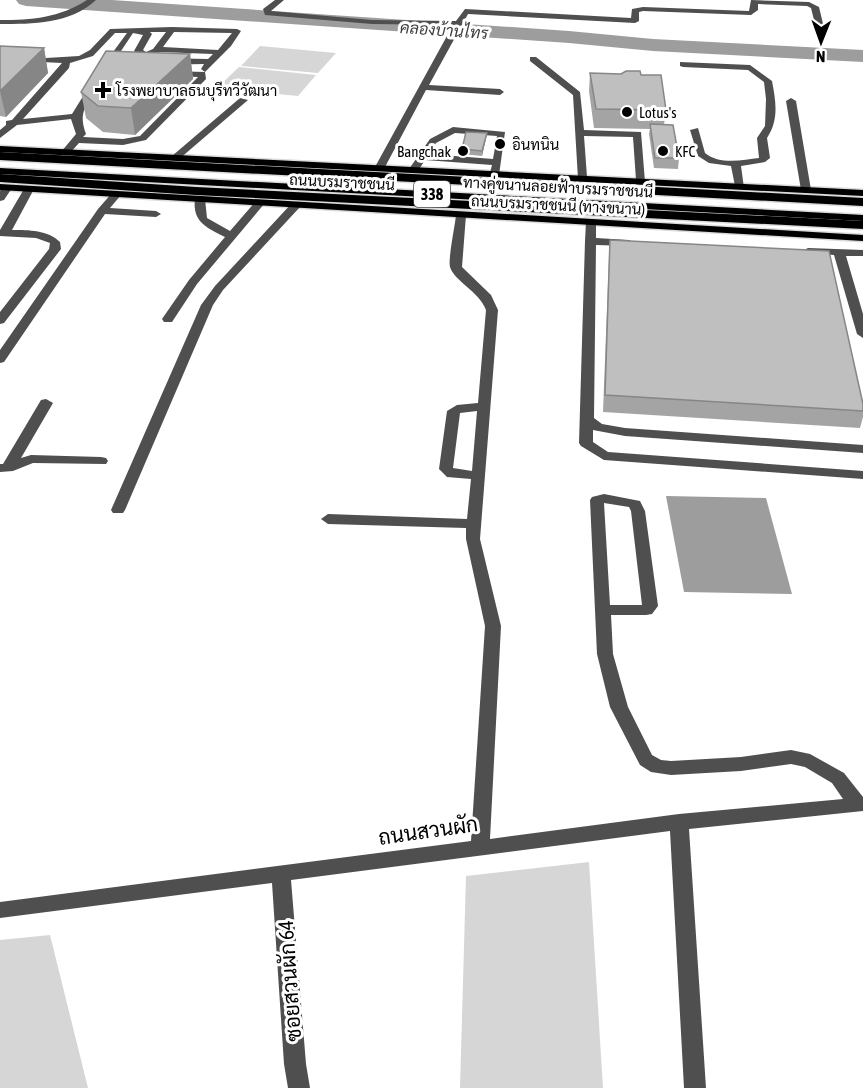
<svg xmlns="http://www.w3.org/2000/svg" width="863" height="1088" font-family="'Asap Condensed',Sarabun,sans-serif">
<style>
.green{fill:#d6d6d6}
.water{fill:#9d9d9d}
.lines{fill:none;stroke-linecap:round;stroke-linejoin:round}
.river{fill:#9d9d9d;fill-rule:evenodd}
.major-casing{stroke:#dbdbdb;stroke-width:3}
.highway-casing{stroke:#dbdbdb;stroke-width:3}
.minor{fill:#4f4f4f;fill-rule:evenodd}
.major{fill:#000;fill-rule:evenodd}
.highway{fill:#000;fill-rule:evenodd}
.wall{fill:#a4a4a4}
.shaded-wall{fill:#868686}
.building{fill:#bfbfbf;stroke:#868686;stroke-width:1.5}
.poi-dot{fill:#000;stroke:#fff;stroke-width:2}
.labels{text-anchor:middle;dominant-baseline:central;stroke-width:6;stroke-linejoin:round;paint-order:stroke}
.far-poi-label{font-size:15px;fill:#000;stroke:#fff;text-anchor:start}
.far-street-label{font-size:15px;fill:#000;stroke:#fff}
.far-water-label{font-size:16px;font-style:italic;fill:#3e3e3e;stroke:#fff}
.shield{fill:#fff;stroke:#4c4c4c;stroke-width:1.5}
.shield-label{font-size:16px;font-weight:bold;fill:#000}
.near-street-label{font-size:21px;fill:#000;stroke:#fff}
</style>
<rect width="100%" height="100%" fill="#fff"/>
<g class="green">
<polygon points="260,46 336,53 318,73 241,66"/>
<polygon points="239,67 316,75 298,96 217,88"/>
<polygon points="589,862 603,1088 460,1088 466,876"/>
<polygon points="50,935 88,1088 0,1088 0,940"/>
</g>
<polygon class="water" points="666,496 766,498 792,594 684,592"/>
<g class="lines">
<polygon class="river" points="16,0 112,0 569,31 653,39 863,50 863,62 653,51 569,43 26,6 19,4"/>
<defs>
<g id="major">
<polygon points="0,146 863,190 863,196 0,152"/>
<polygon points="0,168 863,215 863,221 0,174"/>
<polygon points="0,184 863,235 863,241 0,190"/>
</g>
<g id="highway">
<polygon points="0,152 863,198 863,206 0,160"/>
<polygon points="0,174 196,187 863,221 863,229 196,195 0,182"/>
</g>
</defs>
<use href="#major" class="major-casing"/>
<use href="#highway" class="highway-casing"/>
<g class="minor">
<path d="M 87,0 L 96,0 C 70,24 33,24 0,24 L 0,20 C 32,20 59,18 87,0 Z"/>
<polygon points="275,0 284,0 271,11 372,20 456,21 465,9 631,18 632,9 643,7 749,11 751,0 809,2 819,7 825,32 821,34 817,32 811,8 807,6 758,4 758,10 751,15 643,11 639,12 639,21 635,23 468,14 429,85 500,89 504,92 500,95 426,90 385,167 380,170 375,167 453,25 372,24 265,15 263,9"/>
<path d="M 172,27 L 237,29 L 241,31 L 231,46 L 205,72 L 201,69 L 204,64 C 179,64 153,68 134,51 L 143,35 L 133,33 L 109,69 L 103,69 L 102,67 L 127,33 L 115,33 L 93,56 L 70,63 L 69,68 L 23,119 L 72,114 L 90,85 L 93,84 L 97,87 C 86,106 78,112 86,134 L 83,137 L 123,139 L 140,136 L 198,77 L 172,76 L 168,73 L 169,71 L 205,72 L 206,79 L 146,140 L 123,145 L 79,143 L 69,154 L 63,154 L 61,152 L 76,134 L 71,119 L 17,125 L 0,138 L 0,130 L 6,125 L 6,121 L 12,120 L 62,63 L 0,60 L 0,54 L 46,58 L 79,56 L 90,50 L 110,29 ZM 150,32 L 166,32 L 153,49 L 146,52 L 143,50 L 152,34 ZM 174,32 L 232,33 L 218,50 L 163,47 ZM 160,52 L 213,54 L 208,59 L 158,58 L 152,56 Z"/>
<polygon points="530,57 536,57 580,92 584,130 641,132 645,182 636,180 633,137 584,136 587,177 578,179 573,95 530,61"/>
<path d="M 680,62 L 750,65 L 772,81 C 776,102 779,120 767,138 L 770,158 L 765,162 L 741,166 L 744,188 L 735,186 L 731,166 L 709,163 L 698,156 L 690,130 L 698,128 L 705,153 C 719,165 743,160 759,158 L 757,138 L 765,126 L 766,99 L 764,82 L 748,70 L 683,67 L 680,66 Z"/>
<polygon points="240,98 248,100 178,160 172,160 172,156"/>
<polygon points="791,98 796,101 811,190 806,193 801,190 786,101"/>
<path d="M 453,127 L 505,132 L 499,175 L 490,173 L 492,165 L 425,160 L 418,171 L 410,171 L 409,169 L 430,139 ZM 455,133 L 497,136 L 493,159 L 429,154 L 436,143 Z"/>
<polygon points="3,186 12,188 4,200 0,201 0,191"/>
<path d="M 29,186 L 34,189 L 12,230 C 29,230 48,230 60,242 L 61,249 L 4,323 L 0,324 L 0,312 L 49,249 L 50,243 L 36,238 L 0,236 L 0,230 L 24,189 Z"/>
<polygon points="116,192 121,195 110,208 156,211 161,214 156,217 105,214 4,362 0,363 0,350 98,209 112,193"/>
<path d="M 200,196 L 205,199 L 207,218 L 230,231 L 256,201 L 265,203 L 197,284 L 172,322 L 164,322 L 162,319 L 189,280 L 225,237 C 207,228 192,222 195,199 Z"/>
<polygon points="296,202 301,205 300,207 223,290 213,305 125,510 123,513 113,513 111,510 201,305 215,286 292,203"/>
<path d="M 461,212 L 466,215 L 462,267 L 491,295 L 498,310 L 480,539 L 501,626 L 490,839 L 679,814 L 843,799 L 832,783 L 805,767 L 791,764 L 741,771 L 671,775 L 651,772 L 640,765 L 610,707 L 597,654 L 590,500 L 592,497 L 604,494 L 640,501 L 645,511 L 658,606 L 652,614 L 646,615 L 611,615 L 613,654 L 628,707 L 652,755 L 661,760 L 671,761 L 741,757 L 791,750 L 810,754 L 844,773 L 863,797 L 863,811 L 689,829 L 706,1088 L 684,1088 L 670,831 L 291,880 L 306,1064 L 310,1088 L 288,1088 L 284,1064 L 272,883 L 0,918 L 0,902 L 471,841 L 485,626 L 466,539 L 466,528 L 328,524 L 321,519 L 328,514 L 467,519 L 471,479 L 447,477 L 439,469 L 447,411 L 457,405 L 478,403 L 486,310 C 479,291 454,281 450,267 C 448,258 455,226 456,215 ZM 477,411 L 472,471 L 453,468 L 460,413 ZM 604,503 L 629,507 L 631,511 L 642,605 L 610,605 Z"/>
<polygon points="591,219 596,222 596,238 629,240 634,243 629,246 596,245 594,418 602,424 625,428 863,445 863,453 625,436 593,430 593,442 608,452 863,471 863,479 604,460 581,446 579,443 585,241 586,222"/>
<polygon points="808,248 863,250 863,256 846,256 863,314 863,338 857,334 834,255 804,253 802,251"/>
<polygon points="46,399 53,403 21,458 31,455 101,457 106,458 108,461 106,464 33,463 13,471 0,472 0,464 3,464 41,400"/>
</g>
<use href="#major" class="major"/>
<use href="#highway" class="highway"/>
</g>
<g class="wall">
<polygon points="0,46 44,48 48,73 6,117 0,116"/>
<polygon points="190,54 193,79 135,135 103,132 86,118 81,92"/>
<polygon points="590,73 641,75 666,110 664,125 679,158 678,169 654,168 649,134 650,129 594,128 589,91"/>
<polygon points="486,138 482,156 462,154 462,149"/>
<polygon points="610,240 863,404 863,417 860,428 603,412 609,256"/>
</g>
<g class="shaded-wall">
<polygon points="44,48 48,73 6,117 0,91"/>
<polygon points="190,54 193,79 135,135 131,108"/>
<polygon points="487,133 486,138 482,156 482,151"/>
</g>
<g class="building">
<polygon points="0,46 44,48 0,91"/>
<polygon points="106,51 190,54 131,108 98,106 81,92"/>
<polygon points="626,71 640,71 641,75 661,75 666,110 596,109 590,73 621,74"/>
<polygon points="650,124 673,125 679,158 655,158"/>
<polygon points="466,132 487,133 482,151 462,149"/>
<polygon points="610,240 829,251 863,404 863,411 605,395"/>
</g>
<g class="poi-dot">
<path d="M100 81h6v6h6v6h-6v6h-6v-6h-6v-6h6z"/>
<circle cx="627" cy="112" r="6"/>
<circle cx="500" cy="144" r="6"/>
<circle cx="463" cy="151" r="6"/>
<circle cx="663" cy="151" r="6"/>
</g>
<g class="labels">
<g class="far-poi-label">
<text x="116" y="90">โรงพยาบาลธนบุรีทวีวัฒนา</text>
<text x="639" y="112">Lotus's</text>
<text x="512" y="144">อินทนิน</text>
<text x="451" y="151" text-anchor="end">Bangchak</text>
<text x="675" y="151">KFC</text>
</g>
<g class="far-street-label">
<text transform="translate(342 182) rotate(3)">ถนนบรมราชชนนี</text>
<text transform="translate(558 187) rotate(3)">ทางคู่ขนานลอยฟ้าบรมราชชนนี</text>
<text transform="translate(558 205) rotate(3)">ถนนบรมราชชนนี (ทางขนาน)</text>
</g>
<g class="far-water-label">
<text transform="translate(444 30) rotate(4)">คลองบ้านไทร</text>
</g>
<rect class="shield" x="414" y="181" width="36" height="26" rx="4.5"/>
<g class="shield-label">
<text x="432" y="194">338</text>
</g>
<g class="near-street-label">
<text transform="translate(428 830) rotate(-8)">ถนนสวนผัก</text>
<text transform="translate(289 981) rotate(-94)">ซอยสวนผัก 64</text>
</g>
</g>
<g transform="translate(821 42) rotate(181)" stroke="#ffffff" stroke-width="4.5" paint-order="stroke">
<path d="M0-4.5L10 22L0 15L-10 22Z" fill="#000000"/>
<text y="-9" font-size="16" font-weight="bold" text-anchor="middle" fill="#000000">N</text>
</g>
</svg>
